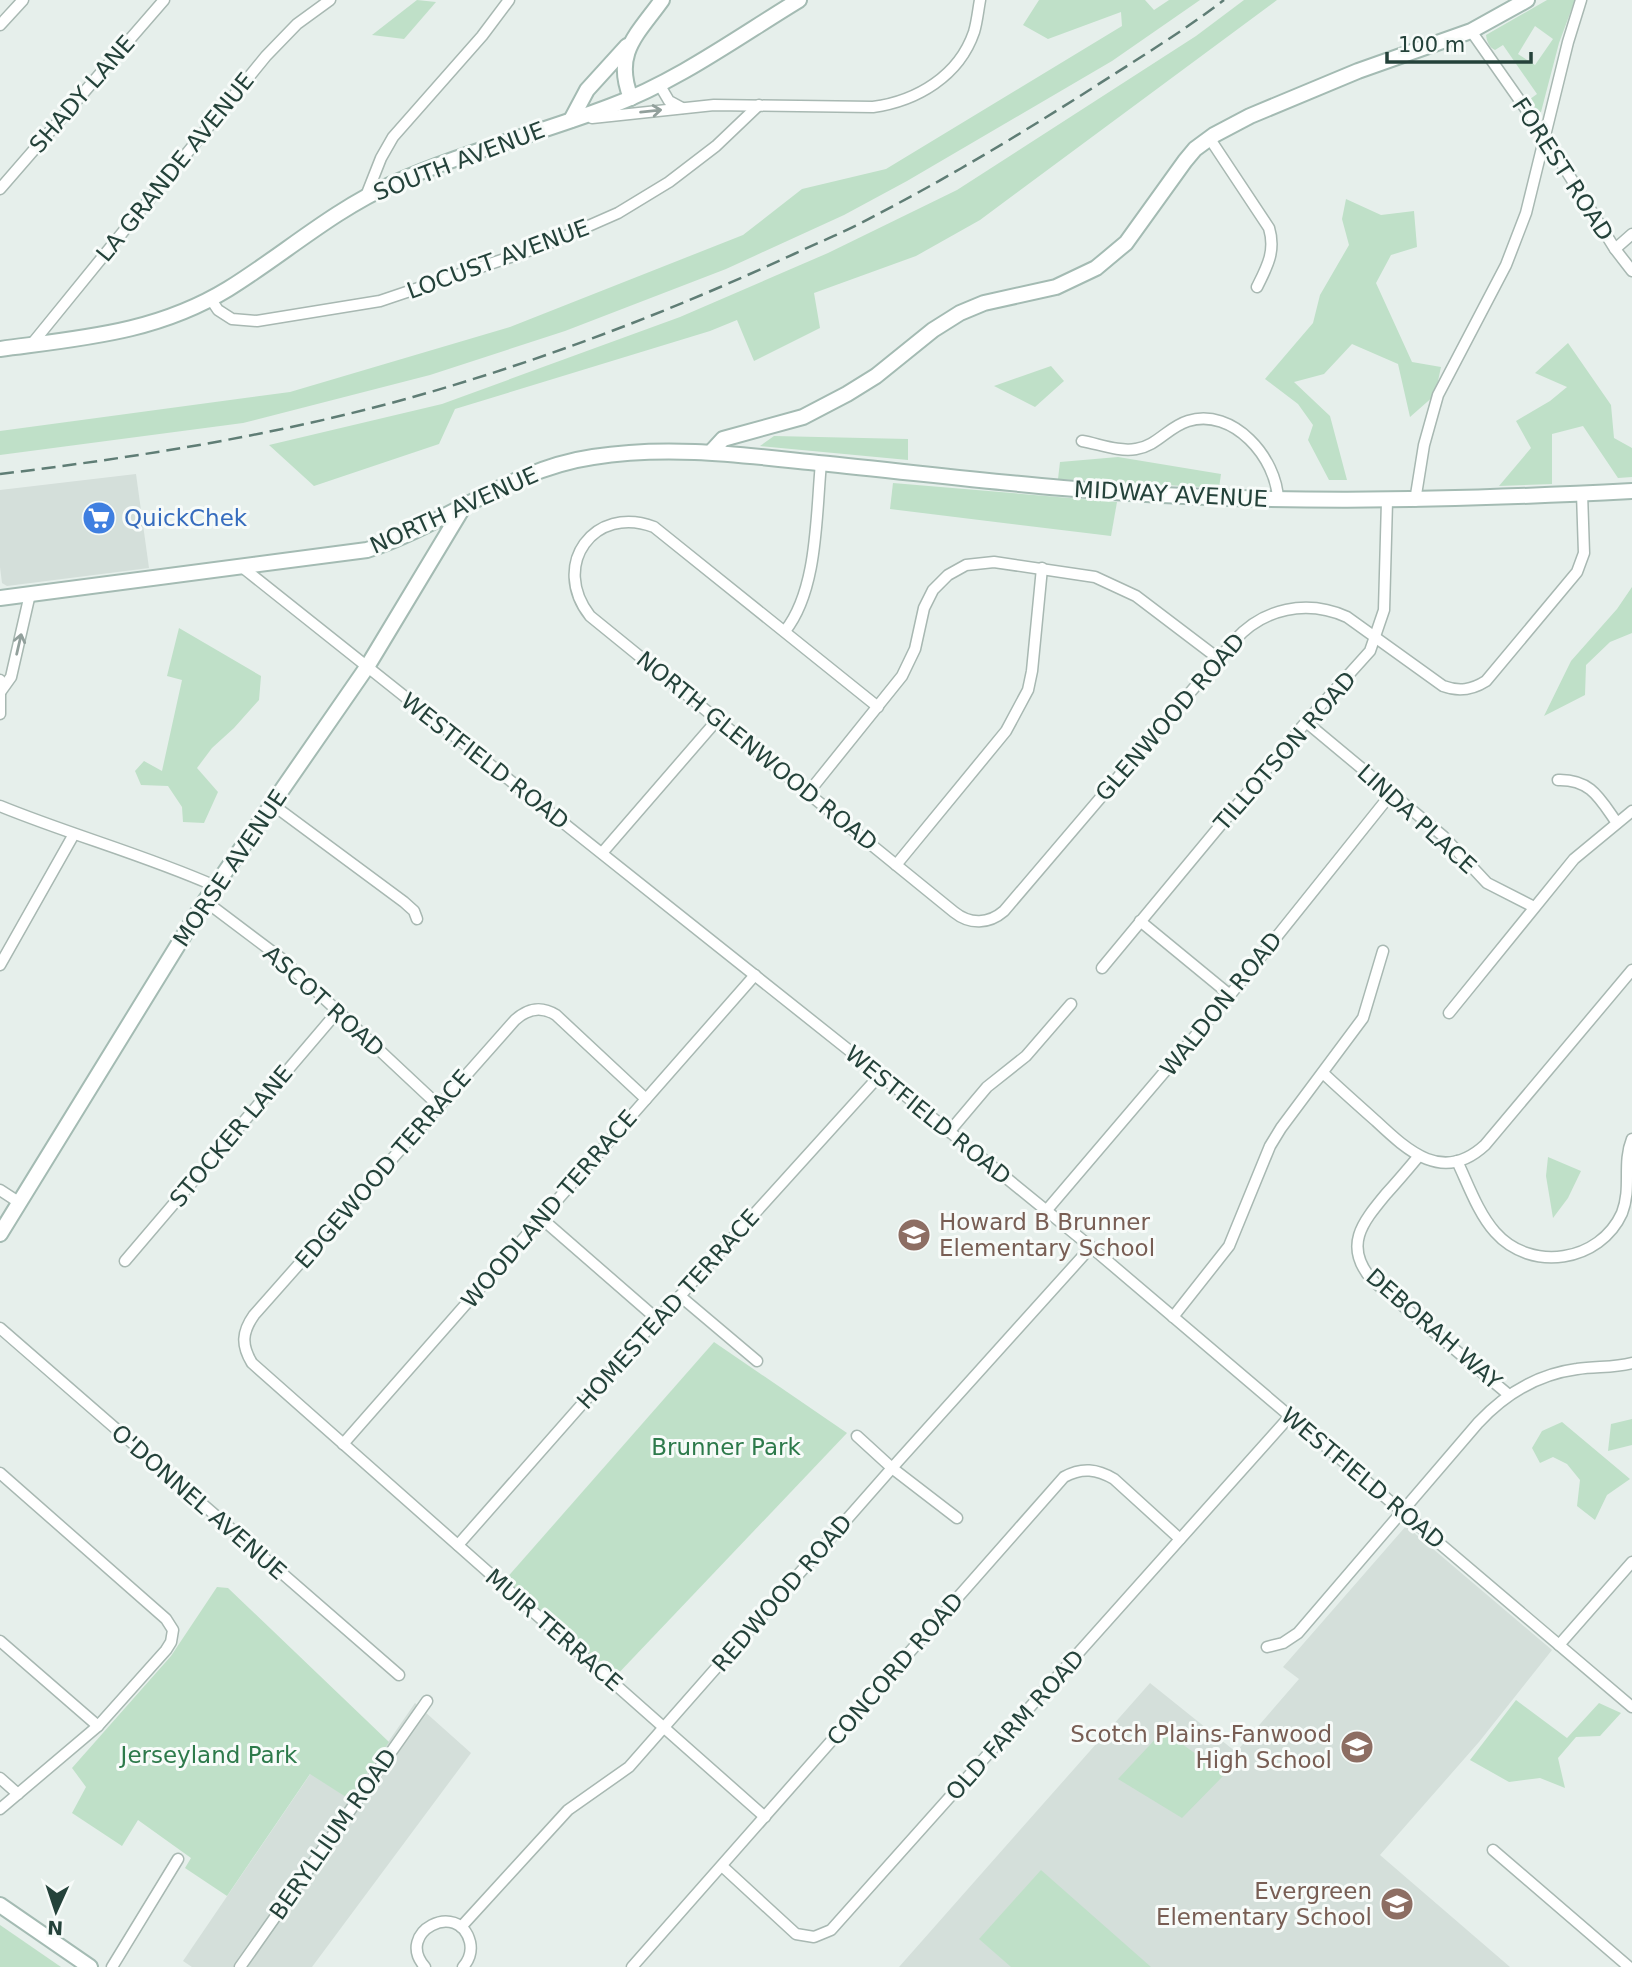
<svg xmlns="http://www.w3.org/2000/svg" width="1632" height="1967" font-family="'DejaVu Sans',sans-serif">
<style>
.built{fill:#d4dfda}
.green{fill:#bfe0c8;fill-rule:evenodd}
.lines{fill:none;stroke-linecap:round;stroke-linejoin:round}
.street-casing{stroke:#a8b8b2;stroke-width:13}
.secondary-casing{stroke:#a4bbb3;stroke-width:18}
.street{stroke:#fff;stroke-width:10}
.secondary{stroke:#fff;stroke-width:14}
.rail{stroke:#5f7d75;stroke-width:2.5;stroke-dasharray:14 7;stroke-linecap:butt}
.oneway{stroke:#92a09c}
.labels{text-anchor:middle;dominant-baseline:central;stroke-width:6;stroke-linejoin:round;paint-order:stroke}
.street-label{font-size:23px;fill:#24423a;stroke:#f7fbf9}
.shop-label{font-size:23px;fill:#366cbe;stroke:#f7fbf9;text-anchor:start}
.education-label{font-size:23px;fill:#785e54;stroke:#f7fbf9;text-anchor:end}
.park-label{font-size:23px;fill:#2d7a4b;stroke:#f7fbf9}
</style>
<rect width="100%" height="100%" fill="#e6efeb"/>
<g class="built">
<polygon points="136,474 149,568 7,586 2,583 0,567 0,490"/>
<polygon points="1406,1526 1552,1650 1479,1742 1380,1855 1510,1967 899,1967 1150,1683 1236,1752 1299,1679 1283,1667"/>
<polygon points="415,1703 471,1753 312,1967 192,1967 183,1961 311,1773 349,1799"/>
</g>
<g class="green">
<polygon points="417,0 436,2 404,39 372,35"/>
<polygon points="1039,0 1145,0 1154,10 1169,0 1200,0 1112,61 907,181 844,215 726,269 565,331 430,375 243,423 0,455 0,431 290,392 510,327 743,235 802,189 886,169 1122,26 1121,12 1048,39 1023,25"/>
<polygon points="1244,0 1277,0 980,220 916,256 814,293 820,328 754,361 737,320 710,331 455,409 439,444 314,486 269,445 442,404 680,317 828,253 957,190 1196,36"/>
<path d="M 1547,0 L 1575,0 L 1559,43 L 1541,112 L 1535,115 L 1526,102 L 1537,94 L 1503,45 L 1495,50 C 1489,47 1487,42 1486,35 ZM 1535,26 L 1553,39 L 1535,65 L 1518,54 Z"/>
<polygon points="1346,199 1381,215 1414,211 1417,247 1391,255 1376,283 1412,362 1441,367 1435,395 1410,417 1398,364 1352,344 1324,374 1294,382 1330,416 1347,480 1329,480 1308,440 1313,425 1298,404 1265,379 1313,323 1320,295 1349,245 1342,219"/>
<polygon points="1568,343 1611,405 1614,438 1632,448 1632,477 1618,478 1583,426 1552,434 1552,484 1499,486 1531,448 1516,421 1550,401 1567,387 1535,373"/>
<polygon points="1051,366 1064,381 1035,407 994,386"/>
<polygon points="774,436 908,439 908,460 760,446"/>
<polygon points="1118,457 1221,474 1219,488 1058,479 1060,462"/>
<polygon points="893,483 1117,502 1111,536 890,509"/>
<polygon points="1632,587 1632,633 1610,642 1586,665 1585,695 1544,716 1571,661 1617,609"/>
<polygon points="179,628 261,676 259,700 234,728 212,748 197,768 218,792 204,823 183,822 182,807 168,786 141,785 135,771 144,761 162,771 182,680 167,676"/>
<polygon points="1548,1157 1581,1171 1568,1198 1553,1218 1546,1176"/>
<polygon points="714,1342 847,1433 614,1678 505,1580"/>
<polygon points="1632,1419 1632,1445 1608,1451 1611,1424"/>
<polygon points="1562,1422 1630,1479 1607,1495 1595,1520 1577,1506 1580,1480 1567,1464 1553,1457 1540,1463 1532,1448 1542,1431"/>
<polygon points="217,1587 228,1588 389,1742 349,1799 310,1774 227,1896 185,1868 191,1858 138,1820 122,1846 72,1813 86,1787 72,1768 171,1656"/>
<polygon points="1516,1700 1567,1738 1599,1703 1621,1713 1600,1736 1576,1737 1558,1758 1565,1788 1540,1778 1509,1782 1470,1760"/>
<polygon points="1163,1731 1225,1774 1182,1818 1118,1779"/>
<polygon points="1041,1870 1151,1967 1011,1967 979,1939"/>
<polygon points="0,1925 61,1967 0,1967"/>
</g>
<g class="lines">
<defs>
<g id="street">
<polyline points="0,25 23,0"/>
<polyline points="1471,31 1544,135 1615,249 1632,271"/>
<polyline points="659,84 669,101 682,108"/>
<path d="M 592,118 L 714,105 L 873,107 C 917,101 959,76 974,32 C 977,22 978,11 980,0"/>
<path d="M 1210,139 L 1269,228 C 1276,251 1267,267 1257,287"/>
<polyline points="0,189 164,0"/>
<polyline points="366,196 381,158 393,137 482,36 509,0"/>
<polyline points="1615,249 1632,234"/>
<polyline points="210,298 218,310 232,319 257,321 380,301 543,246 618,213 669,182 716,146 759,105"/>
<polyline points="31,345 266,56 297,24 330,0"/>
<path d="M 1082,441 C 1099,444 1119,452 1136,449 C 1157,446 1168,427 1188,421 C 1233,407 1277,458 1278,500"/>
<polyline points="1415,501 1424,445 1438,395 1506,265 1526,213 1568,42 1581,0"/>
<polyline points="242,567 880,1075 1091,1247 1632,1707"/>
<path d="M 785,631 C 818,590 816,514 821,463"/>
<polyline points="0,680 0,714"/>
<polyline points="1,691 11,677 30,594"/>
<path d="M 878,707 L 654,527 C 594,504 550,565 590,616 L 954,912 C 970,925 989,924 1004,911 L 1234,641 C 1263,608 1307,599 1347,617 L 1443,686 C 1459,692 1472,690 1486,681 L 1577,572 L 1584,553 L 1582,493"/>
<polyline points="1306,722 1443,836 1487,883 1534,907"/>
<path d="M 1558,780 C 1591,779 1600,799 1617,823"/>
<polyline points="808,793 902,676 915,649 924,608 933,590 948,575 966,565 994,562 1095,577 1136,596 1219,659"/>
<polyline points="273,805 404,902 414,911 417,919"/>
<path d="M 0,806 C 71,835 145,855 215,886"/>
<polyline points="602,853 718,719"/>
<polyline points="896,865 1006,731 1028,690 1032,671 1042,568"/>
<polyline points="205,901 282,959 439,1106"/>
<polyline points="1140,921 1230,995"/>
<polyline points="0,965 74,834"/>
<polyline points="1102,968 1306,722 1370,651 1384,610 1387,501"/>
<polyline points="1449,1013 1574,859 1632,811"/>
<path d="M 1323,1073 C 1340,1089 1358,1105 1376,1121 C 1408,1151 1443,1184 1485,1145 L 1632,970"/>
<path d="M 646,1099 L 556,1015 C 542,1006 528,1008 515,1020 L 254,1315 C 242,1332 241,1345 252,1363 L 765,1817"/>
<polyline points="949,1132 987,1087 1026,1056 1071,1004"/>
<path d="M 1418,1157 C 1408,1169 1397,1182 1386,1194 C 1362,1223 1343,1246 1372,1280 L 1509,1395"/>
<path d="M 1457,1161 C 1468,1184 1478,1213 1495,1232 C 1531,1273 1600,1262 1622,1213 C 1632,1187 1622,1164 1632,1139"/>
<polyline points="0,1190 20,1203"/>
<polyline points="1046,1211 1230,995 1391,794"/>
<polyline points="541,1218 657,1319"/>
<polyline points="125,1261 338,1011"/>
<polyline points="680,1296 757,1361"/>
<polyline points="1173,1317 1229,1246 1270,1146 1281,1128 1363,1018 1383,951"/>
<polyline points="0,1328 399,1675"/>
<polyline points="857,1436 892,1468 957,1518"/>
<polyline points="343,1444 755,975"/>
<polyline points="0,1473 166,1619 173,1630 171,1642 166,1650 98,1726 0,1809"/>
<polyline points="458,1545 657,1319 680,1296 880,1075"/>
<polyline points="0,1641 98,1726"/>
<polyline points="1559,1645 1632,1562"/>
<path d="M 1267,1647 L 1283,1643 L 1298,1633 L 1478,1423 C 1505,1394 1539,1374 1577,1369 C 1596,1366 1614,1368 1632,1363"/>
<polyline points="0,1778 18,1794"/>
<polyline points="1493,1850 1629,1967"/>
<polyline points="722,1866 796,1934 814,1937 831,1930 1290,1416"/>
<polyline points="461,1927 568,1810 629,1767 892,1468 1091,1247"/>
<polyline points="112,1967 178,1859"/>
<polyline points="240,1967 427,1701"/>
<path d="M 425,1967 C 394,1932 459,1899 470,1942 C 472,1951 469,1960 463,1967"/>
<path d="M 632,1967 L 1064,1477 C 1082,1467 1097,1469 1114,1479 L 1180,1539"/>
</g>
<g id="secondary">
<path d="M 631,98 C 613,53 637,35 662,0"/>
<polyline points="571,120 587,90 627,46"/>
<path d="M 0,349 C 81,338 156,333 228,289 C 283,255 332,211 392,184 C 463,152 538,134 611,106 C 678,81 738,37 799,0"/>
<polyline points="712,451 723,439 803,417 847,394 876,376 933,330 960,313 984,303 1056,287 1096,268 1126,243 1185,161 1195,149 1214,135 1250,116 1358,71 1471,31 1527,0"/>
<path d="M 0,598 L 367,550 C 445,525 510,469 593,457 C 669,445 742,455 818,463 C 900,471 981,481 1063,488 C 1254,505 1441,501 1632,491"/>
<polyline points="0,1234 205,901 367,667 464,506"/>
<polyline points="0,1905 90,1967"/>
</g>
</defs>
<use href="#street" class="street-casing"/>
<use href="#secondary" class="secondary-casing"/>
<use href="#street" class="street"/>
<use href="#secondary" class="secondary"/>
<path class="rail" d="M 0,474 C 139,457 278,435 413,397 C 544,360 671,311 794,254 C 822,241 851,229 878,214 C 951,176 1022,133 1091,89 C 1136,60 1182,32 1224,0"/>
</g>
<defs><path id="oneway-shaft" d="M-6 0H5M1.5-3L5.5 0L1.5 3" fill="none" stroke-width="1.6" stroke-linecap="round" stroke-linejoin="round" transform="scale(1.75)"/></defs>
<g class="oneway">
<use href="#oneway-shaft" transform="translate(651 111) rotate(-6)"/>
<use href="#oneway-shaft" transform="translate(19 644) rotate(-77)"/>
</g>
<defs>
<symbol id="supermarket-disc" viewBox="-11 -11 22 22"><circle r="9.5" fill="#3f7fe0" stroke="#f7fbf9"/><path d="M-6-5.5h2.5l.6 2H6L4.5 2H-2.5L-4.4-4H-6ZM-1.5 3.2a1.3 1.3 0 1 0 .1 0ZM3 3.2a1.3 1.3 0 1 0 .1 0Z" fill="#fff"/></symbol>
<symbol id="school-disc" viewBox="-11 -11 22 22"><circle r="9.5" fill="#8d6e63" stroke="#f7fbf9"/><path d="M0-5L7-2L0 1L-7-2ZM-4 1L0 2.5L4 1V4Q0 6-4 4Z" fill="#fff"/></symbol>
</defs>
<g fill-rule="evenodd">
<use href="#supermarket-disc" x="80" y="499" width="38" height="38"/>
<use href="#school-disc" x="895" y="1216" width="38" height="38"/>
<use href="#school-disc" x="1338" y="1728" width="38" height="38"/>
<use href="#school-disc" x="1378" y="1885" width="38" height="38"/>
</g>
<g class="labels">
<g class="street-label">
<text transform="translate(82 94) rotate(-49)">SHADY LANE</text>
<text transform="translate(459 161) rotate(-21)">SOUTH AVENUE</text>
<text transform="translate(175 167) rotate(-51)">LA GRANDE AVENUE</text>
<text transform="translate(1563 169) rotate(57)">FOREST ROAD</text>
<text transform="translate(498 259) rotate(-20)">LOCUST AVENUE</text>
<text transform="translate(1171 494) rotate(3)">MIDWAY AVENUE</text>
<text transform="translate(454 510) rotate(-24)">NORTH AVENUE</text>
<text transform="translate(1170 717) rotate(-49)">GLENWOOD ROAD</text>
<text transform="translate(757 751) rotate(39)">NORTH GLENWOOD ROAD</text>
<text transform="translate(1285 751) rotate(-49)">TILLOTSON ROAD</text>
<text transform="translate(485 761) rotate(38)">WESTFIELD ROAD</text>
<text transform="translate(1417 819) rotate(42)">LINDA PLACE</text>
<text transform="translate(230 868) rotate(-56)">MORSE AVENUE</text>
<text transform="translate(324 1001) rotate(42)">ASCOT ROAD</text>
<text transform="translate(1221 1004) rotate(-51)">WALDON ROAD</text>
<text transform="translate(928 1115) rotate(39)">WESTFIELD ROAD</text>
<text transform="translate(231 1136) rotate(-50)">STOCKER LANE</text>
<text transform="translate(383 1169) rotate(-49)">EDGEWOOD TERRACE</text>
<text transform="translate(549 1209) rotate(-49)">WOODLAND TERRACE</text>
<text transform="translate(668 1309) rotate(-48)">HOMESTEAD TERRACE</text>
<text transform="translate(1434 1329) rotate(41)">DEBORAH WAY</text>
<text transform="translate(1363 1478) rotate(40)">WESTFIELD ROAD</text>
<text transform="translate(199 1502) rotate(41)">O'DONNEL AVENUE</text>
<text transform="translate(782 1593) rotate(-49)">REDWOOD ROAD</text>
<text transform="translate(554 1630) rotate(41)">MUIR TERRACE</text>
<text transform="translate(895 1669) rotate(-49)">CONCORD ROAD</text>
<text transform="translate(1015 1725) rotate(-48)">OLD FARM ROAD</text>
<text transform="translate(333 1834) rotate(-55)">BERYLLIUM ROAD</text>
</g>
<g class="shop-label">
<text x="124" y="518">QuickChek</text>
</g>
<g class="education-label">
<text x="939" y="1222" text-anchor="start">Howard B Brunner<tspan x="939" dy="26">Elementary School</tspan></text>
<text x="1332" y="1734">Scotch Plains-Fanwood<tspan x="1332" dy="26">High School</tspan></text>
<text x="1372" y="1891">Evergreen<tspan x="1372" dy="26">Elementary School</tspan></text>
</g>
<g class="park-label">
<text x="726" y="1447">Brunner Park</text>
<text x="209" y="1755">Jerseyland Park</text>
</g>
</g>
<g transform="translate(56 1911) rotate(183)" stroke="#f7fbf9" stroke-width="5" paint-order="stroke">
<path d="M0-5L12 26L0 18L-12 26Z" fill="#24423a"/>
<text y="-10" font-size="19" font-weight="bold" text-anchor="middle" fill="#24423a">N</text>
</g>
<path d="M1387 52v10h144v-10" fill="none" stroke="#24423a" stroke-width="3.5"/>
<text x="1398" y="52" font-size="21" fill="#24423a" stroke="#f7fbf9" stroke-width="5" paint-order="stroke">100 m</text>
</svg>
